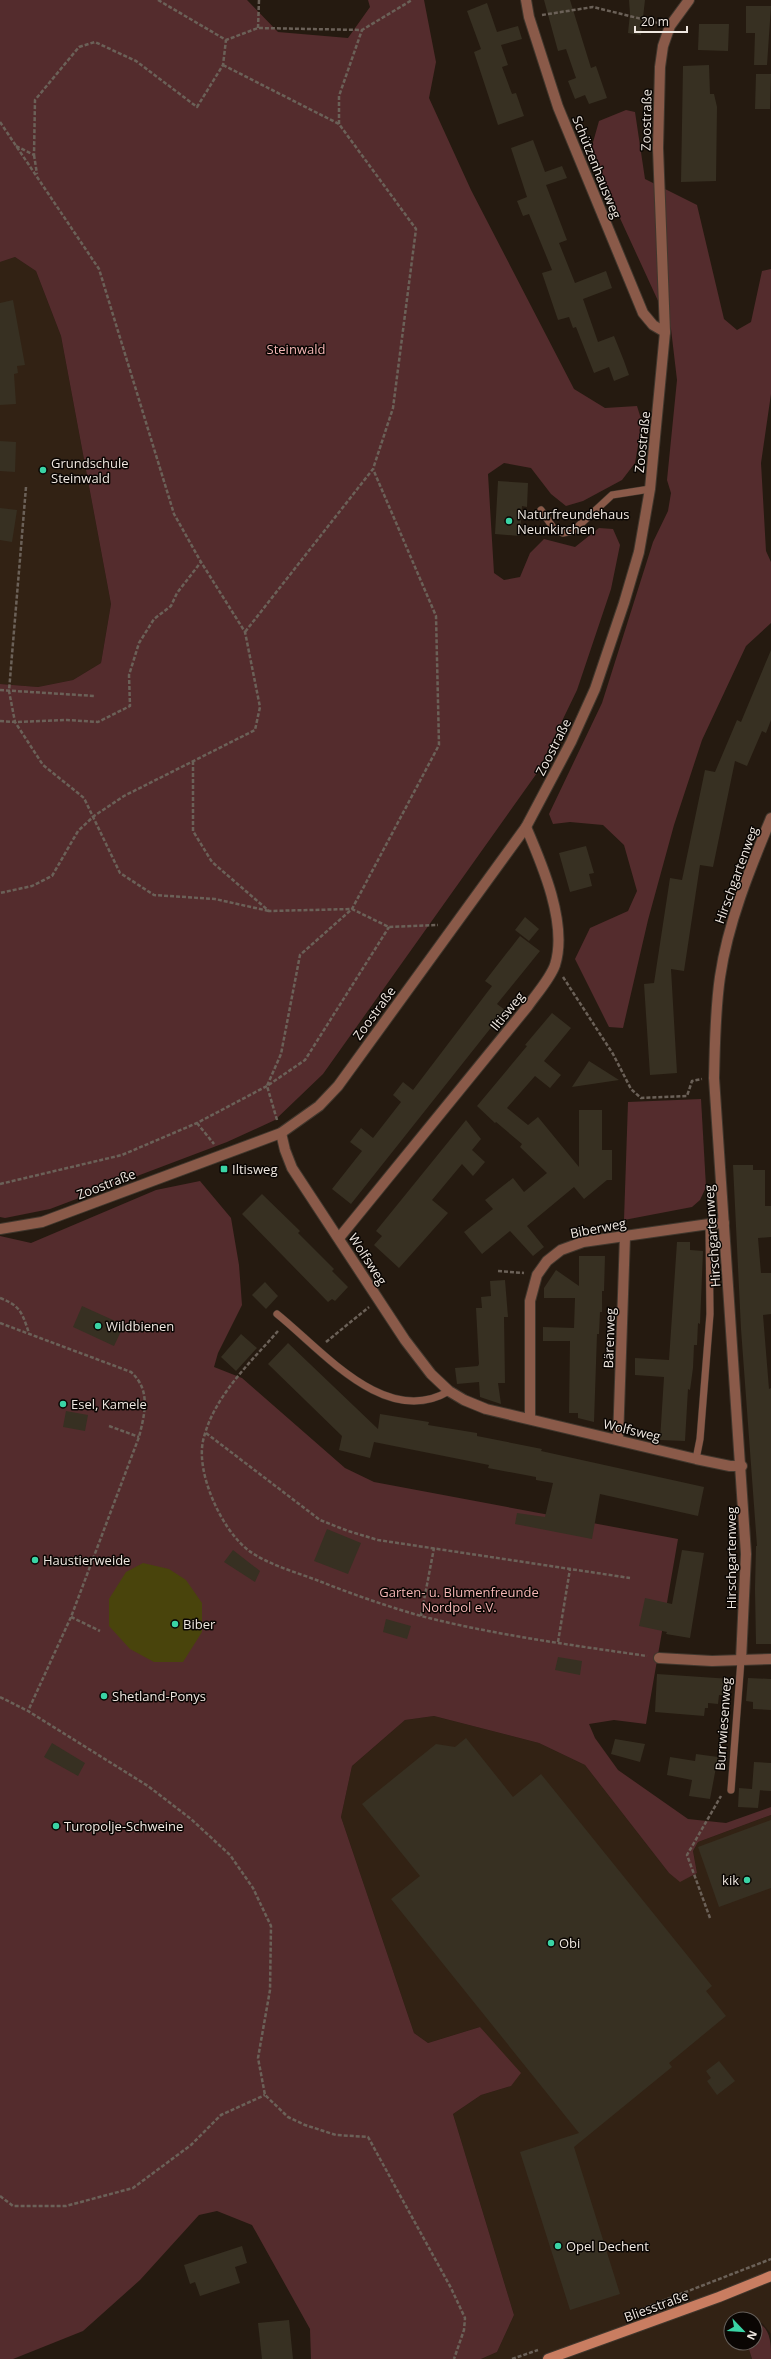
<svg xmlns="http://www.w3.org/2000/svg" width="771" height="2359" font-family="'Open Sans',sans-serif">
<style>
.built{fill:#322214}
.green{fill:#542c2d}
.water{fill:#49440c}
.building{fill:#373022}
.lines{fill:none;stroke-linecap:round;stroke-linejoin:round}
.lane-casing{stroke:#41372d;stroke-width:8}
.street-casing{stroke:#41372d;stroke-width:12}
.secondary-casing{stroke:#41372d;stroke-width:12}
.path{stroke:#6b6158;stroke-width:2.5;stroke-dasharray:4 2;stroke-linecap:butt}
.lane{stroke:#8a5a49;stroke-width:7}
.street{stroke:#8a5a49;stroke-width:10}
.secondary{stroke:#c97d61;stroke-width:10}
.poi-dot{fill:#3ad4a5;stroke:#0a0603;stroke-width:1.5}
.labels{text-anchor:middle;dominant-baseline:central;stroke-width:3;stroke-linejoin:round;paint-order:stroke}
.street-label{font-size:13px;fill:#efe7e0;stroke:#0a0603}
.park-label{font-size:13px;fill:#f3b5b4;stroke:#0a0603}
.poi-label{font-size:13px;fill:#efe7e0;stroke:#0a0603;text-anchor:start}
</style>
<rect width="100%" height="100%" fill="#251a10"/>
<g class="built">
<polygon points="15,257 36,271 61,336 111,604 101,663 73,680 38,687 0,684 0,262"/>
<polygon points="434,1716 539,1743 585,1765 669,1873 680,1881 697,1873 693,1851 698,1842 771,1815 771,2334 763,2324 755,2319 731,2319 731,2343 747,2343 752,2359 481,2359 497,2352 514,2315 453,2114 481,2095 511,2086 480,2027 428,2043 414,2033 341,1817 352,1766 405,1720"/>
</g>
<g class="green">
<polygon points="0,0 247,0 278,32 348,38 370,7 368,0 424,0 436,62 429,98 471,190 574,389 605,408 637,406 642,422 635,463 622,480 583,501 566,506 551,494 531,468 504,463 488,474 494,573 504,580 520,577 530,553 544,539 575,547 599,528 613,529 620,545 611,589 577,690 537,773 323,1074 275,1120 227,1142 50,1209 5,1218 0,1217 0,684 38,687 73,680 101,663 111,604 61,336 36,271 15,257 0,262"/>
<polygon points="626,110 635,112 645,179 697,205 724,319 737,330 751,322 762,271 771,269 771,394 761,463 766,551 771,562 771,623 746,646 702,740 674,825 648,920 623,1028 609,1027 575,959 590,928 628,911 637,891 624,845 603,825 570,822 553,824 549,814 602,703 653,542 668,511 671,493 667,480 677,380 671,329 590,153 599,121"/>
<polygon points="701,1099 706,1187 700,1200 692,1207 624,1220 628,1102"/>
<polygon points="200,1181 231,1218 239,1265 242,1305 218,1353 214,1367 242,1378 345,1468 374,1482 678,1539 646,1724 614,1720 589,1724 595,1738 618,1770 688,1819 726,1823 771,1807 771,1815 698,1842 693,1851 697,1873 680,1882 669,1873 585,1765 539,1743 434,1716 405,1720 352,1766 341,1817 414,2033 428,2043 480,2027 521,2073 511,2086 481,2095 453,2114 514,2315 497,2352 481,2359 311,2359 310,2329 252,2225 217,2211 199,2215 140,2280 83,2331 13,2359 0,2359 0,1236 31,1243 156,1190"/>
<path d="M 755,2321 C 771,2328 771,2342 771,2359 L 752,2359 L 747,2343 L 755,2343 Z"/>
</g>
<polygon class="water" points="143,1563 169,1569 186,1580 202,1603 202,1632 183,1662 154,1662 130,1649 109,1626 109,1599 126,1572"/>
<g class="building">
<polygon points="544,0 570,0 591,68 596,66 607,98 589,104 585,95 575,99 568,81 576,78 566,49 558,51"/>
<polygon points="629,0 645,0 641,35 628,33 630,14"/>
<polygon points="487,3 497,32 518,26 522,39 501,45 508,65 502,67 512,94 516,93 524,116 498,125 474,52 481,49 467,11"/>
<polygon points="746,6 771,6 767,65 754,65 755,33 746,33"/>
<polygon points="699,24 729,24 728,51 698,50"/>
<polygon points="709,65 710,94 714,94 717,107 716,181 681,182 683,66"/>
<polygon points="756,74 771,74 770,109 755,109"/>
<polygon points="533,140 545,172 562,166 567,178 546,185 567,240 559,243 575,283 606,271 612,288 583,299 598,342 614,336 624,361 629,375 614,381 609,367 594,373 576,327 573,328 569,317 558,320 542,273 552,270 529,214 523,216 517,201 527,197 511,148"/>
<polygon points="13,300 25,365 17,366 18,373 14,374 16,404 0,405 0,303"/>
<polygon points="0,441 16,442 15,472 0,471"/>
<polygon points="498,481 528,483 527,507 522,506 520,536 495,534"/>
<polygon points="0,508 17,510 12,542 0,540"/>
<polygon points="771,650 771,720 766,733 762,731 747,766 735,761 713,867 700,865 684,971 671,969 677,1073 650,1075 644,984 654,983 670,878 682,880 705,770 715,772 737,720 741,722"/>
<polygon points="586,846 594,873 589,874 592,886 570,892 559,853"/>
<polygon points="525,917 539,929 529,941 515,930"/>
<polygon points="520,936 540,951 497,1004 505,1010 351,1204 332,1189 362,1151 350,1142 361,1128 373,1138 401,1102 393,1095 403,1082 413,1090 492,986 485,981"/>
<polygon points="552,1013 571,1028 544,1061 561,1075 550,1088 535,1076 507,1108 528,1125 538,1117 579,1167 579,1110 602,1110 602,1150 612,1150 612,1180 607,1180 584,1199 574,1187 527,1226 544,1247 533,1256 510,1231 482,1254 464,1232 493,1209 485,1200 513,1178 524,1192 547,1173 520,1147 522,1144 496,1122 495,1123 477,1106 527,1046 525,1045"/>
<polygon points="589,1061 619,1080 572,1087"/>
<polygon points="466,1120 481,1139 472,1150 485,1162 473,1176 462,1164 432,1200 448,1213 399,1268 374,1245 382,1236 376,1231"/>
<polygon points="733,1165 753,1165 753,1170 765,1170 765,1206 771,1206 771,1237 758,1238 761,1273 771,1273 771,1314 763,1315 769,1389 771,1388 771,1644 756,1644 755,1589 756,1546 757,1546 741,1329"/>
<polygon points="262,1194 300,1231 298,1233 334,1269 332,1271 348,1287 335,1301 332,1299 328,1302 242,1214"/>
<polygon points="677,1242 690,1242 690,1250 703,1251 700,1324 698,1323 697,1345 694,1345 693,1368 690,1390 688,1389 685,1441 660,1440 664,1377 635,1375 635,1358 669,1360"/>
<polygon points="579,1256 605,1256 604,1291 602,1291 602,1312 600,1312 599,1334 597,1334 594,1422 578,1418 578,1413 569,1413 570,1341 543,1341 543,1327 574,1328 575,1298 544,1298 544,1288 556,1270 579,1286"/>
<polygon points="505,1280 508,1317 504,1317 505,1383 498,1383 501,1404 480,1397 479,1382 457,1384 455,1368 478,1366 479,1364 476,1308 482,1308 481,1297 491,1296 490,1281"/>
<polygon points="265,1282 278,1296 266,1309 252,1295"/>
<polygon points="82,1306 124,1325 114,1346 73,1327"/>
<polygon points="241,1334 257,1348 236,1371 221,1357"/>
<polygon points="288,1343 378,1429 380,1414 429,1422 428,1425 477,1433 477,1436 542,1449 541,1451 704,1487 698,1516 600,1494 592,1539 515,1524 517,1513 545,1517 553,1483 536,1480 536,1477 488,1468 489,1465 374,1442 370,1458 339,1450 342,1436 268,1364"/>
<polygon points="66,1411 88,1415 85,1431 63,1427"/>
<polygon points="327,1529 361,1543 348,1574 314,1561"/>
<polygon points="233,1550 260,1571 255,1582 224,1562"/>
<polygon points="682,1550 704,1553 690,1638 666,1634 667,1632 639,1626 645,1598 672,1604"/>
<polygon points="386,1619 411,1626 407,1639 383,1632"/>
<polygon points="558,1657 582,1661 580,1675 555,1670"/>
<polygon points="657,1674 731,1679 729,1696 719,1695 718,1704 708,1703 708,1708 705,1708 704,1716 655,1712"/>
<polygon points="748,1678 771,1679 771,1710 753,1709 753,1702 746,1701"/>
<polygon points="466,1738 513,1797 541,1774 712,1986 706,1991 726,2016 669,2063 672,2067 574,2147 620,2294 570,2310 520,2152 579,2133 391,1899 420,1876 362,1804 436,1744 455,1747"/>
<polygon points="615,1739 645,1744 640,1762 611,1754"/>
<polygon points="52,1743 85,1763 78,1776 44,1757"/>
<polygon points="696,1754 718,1757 710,1799 689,1796 692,1780 667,1775 670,1757 695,1761"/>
<polygon points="754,1762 771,1763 771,1791 756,1790 760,1790 758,1808 738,1807 739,1788 752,1789"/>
<polygon points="771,1820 771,1888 719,1907 698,1847"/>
<polygon points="719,2061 735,2081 717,2095 707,2081 711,2078 706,2071"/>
<polygon points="242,2246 247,2263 235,2267 240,2283 200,2296 195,2282 190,2284 184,2265"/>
<polygon points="289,2320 293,2359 262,2359 258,2323"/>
</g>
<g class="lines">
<defs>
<g id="lane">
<polyline points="541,510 554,529 563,533 573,531 612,495 650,489"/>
<path d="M 277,1314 C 322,1350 386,1429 449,1391"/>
<polyline points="696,1459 700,1439 710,1314 709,1224"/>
<polyline points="731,1790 741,1660"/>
</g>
<g id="street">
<polyline points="526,0 529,17 558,107 643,313 653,325 665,332"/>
<polyline points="281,1133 285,1150 292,1168 405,1340 431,1374 449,1391 464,1400 486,1409 696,1459 730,1466 742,1466"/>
<polyline points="0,1229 42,1222 281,1133 319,1106 338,1086 526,827 571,742 595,689 624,603 639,552 650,489 665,332 658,148 660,67 663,46 670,26 689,0"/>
<path d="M 339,1238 L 528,1006 C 537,993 550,979 555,965 C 568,924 542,864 526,827"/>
<polyline points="530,1419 530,1301 537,1275 547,1261 561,1250 583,1242 709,1224 724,1223"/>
<polyline points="618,1440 625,1236"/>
<polyline points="659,1658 712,1661 771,1659"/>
<path d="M 741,1660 L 746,1554 L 714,1078 C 715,1045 715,1011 720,977 C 728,922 750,869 771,818"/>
</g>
<polyline id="secondary" points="548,2359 719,2297 771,2276"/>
</defs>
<use href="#lane" class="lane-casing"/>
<use href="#street" class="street-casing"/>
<use href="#secondary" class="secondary-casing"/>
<g class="path">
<polyline points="158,0 226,40 258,28 362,30 412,0"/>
<polyline points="542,15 593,7 658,23"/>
<polyline points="258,28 259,0"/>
<polyline points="223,65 339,124 416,229 393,408 373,469 245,632"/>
<polyline points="0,122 99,269 174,514 201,562 245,632 260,707 255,730 124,796 94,816 78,831 52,876 32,886 0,893"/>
<polyline points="339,124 339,96 362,30"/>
<polyline points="16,146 34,155 35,100 79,47 95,42 136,61 197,107 223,65 226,40"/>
<polyline points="34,155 37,174"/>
<polyline points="26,487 9,691 15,722 43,765 84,798 120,873 154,895 215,899 269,911"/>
<polyline points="0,690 95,696"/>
<polyline points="0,721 15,722 67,720 98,722 130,706 129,675 139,643 154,619 171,606 177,593 201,562"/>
<polyline points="193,761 193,831 212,862 269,911 352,909 389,927 438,925"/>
<polyline points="563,977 613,1054 631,1089 641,1098 687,1096 692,1081 702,1079"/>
<polyline points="277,1120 267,1086 281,1054 300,955 352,909 439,745 436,616 373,469"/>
<polyline points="197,1123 214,1144"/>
<polyline points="0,1184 122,1155 197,1123 267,1086 305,1060 389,927"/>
<polyline points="498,1271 524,1273"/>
<path d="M 0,1298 C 21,1306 22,1313 29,1333"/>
<path d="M 0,1323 L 131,1372 C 151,1390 145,1413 139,1437 L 71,1617 L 28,1711"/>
<path d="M 278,1331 C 249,1364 213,1397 203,1441 C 196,1474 222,1530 248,1550 C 268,1565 296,1572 319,1581 C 352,1594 386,1606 421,1616 C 495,1635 571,1645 647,1656"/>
<polyline points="326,1342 369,1307"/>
<polyline points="109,1426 139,1437"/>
<polyline points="206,1433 320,1520 348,1531 378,1540 630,1578"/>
<polyline points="421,1616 434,1548"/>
<polyline points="71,1617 100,1631"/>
<polyline points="558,1642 570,1569"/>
<polyline points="0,1697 28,1711 148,1786 191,1819 230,1855 253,1888 271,1926 270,1990 258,2058 265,2095 288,2117 305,2125 336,2135 368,2137 451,2288 465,2318 464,2330 454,2359"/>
<polyline points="710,1918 687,1855 721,1796"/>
<polyline points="0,2196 13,2206 66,2206 133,2188 191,2145 221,2115 265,2095"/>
<polyline points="634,2312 771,2259"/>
<polyline points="512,2359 538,2350"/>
</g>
<use href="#lane" class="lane"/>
<use href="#street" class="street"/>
<use href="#secondary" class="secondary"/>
</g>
<g class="poi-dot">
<circle cx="43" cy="470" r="4"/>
<circle cx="509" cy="521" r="4"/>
<rect x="220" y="1165" width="8" height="8" rx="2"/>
<circle cx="98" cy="1326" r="4"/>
<circle cx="63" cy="1404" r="4"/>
<circle cx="35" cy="1560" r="4"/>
<circle cx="175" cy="1624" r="4"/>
<circle cx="104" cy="1696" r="4"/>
<circle cx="56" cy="1826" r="4"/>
<circle cx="747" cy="1880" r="4"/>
<circle cx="551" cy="1943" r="4"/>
<circle cx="558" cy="2246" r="4"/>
</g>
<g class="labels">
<g class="street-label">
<text transform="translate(646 120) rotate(-89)">Zoostraße</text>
<text transform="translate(597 167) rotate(68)">Schützenhausweg</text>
<text transform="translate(642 442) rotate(-84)">Zoostraße</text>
<text transform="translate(553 747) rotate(-63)">Zoostraße</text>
<text transform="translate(736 875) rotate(-70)">Hirschgartenweg</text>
<text transform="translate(507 1011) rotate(-51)">Iltisweg</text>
<text transform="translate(374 1013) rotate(-54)">Zoostraße</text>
<text transform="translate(106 1184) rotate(-21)">Zoostraße</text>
<text transform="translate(598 1228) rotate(-11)">Biberweg</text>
<text transform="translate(712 1236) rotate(-94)">Hirschgartenweg</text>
<text transform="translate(368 1259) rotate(57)">Wolfsweg</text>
<text transform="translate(609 1338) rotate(-88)">Bärenweg</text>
<text transform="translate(632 1430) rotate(13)">Wolfsweg</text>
<text transform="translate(731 1558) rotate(-90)">Hirschgartenweg</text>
<text transform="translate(723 1724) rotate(-86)">Burrwiesenweg</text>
<text transform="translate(656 2306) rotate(-20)">Bliesstraße</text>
</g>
<g class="park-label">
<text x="296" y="349">Steinwald</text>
<text x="459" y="1592">Garten- u. Blumenfreunde<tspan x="459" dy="15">Nordpol e.V.</tspan></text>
</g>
<g class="poi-label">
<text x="51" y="463">Grundschule<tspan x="51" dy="15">Steinwald</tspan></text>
<text x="517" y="514">Naturfreundehaus<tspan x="517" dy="15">Neunkirchen</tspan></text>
<text x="232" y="1169">Iltisweg</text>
<text x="106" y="1326">Wildbienen</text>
<text x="71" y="1404">Esel, Kamele</text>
<text x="43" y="1560">Haustierweide</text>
<text x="183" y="1624">Biber</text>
<text x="112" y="1696">Shetland-Ponys</text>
<text x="64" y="1826">Turopolje-Schweine</text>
<text x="739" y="1880" text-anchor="end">kik</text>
<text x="559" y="1943">Obi</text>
<text x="566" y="2246">Opel Dechent</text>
</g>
</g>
<g transform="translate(743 2331) rotate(115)"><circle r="19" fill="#0a0603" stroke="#66605b"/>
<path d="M0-3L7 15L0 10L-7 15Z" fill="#3ad4a5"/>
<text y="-6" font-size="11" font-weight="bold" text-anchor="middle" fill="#efe7e0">N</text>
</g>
<path d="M635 26v6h52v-6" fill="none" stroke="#efe7e0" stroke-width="2"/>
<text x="641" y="26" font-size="12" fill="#efe7e0" stroke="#0a0603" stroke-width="3" paint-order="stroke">20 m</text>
</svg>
